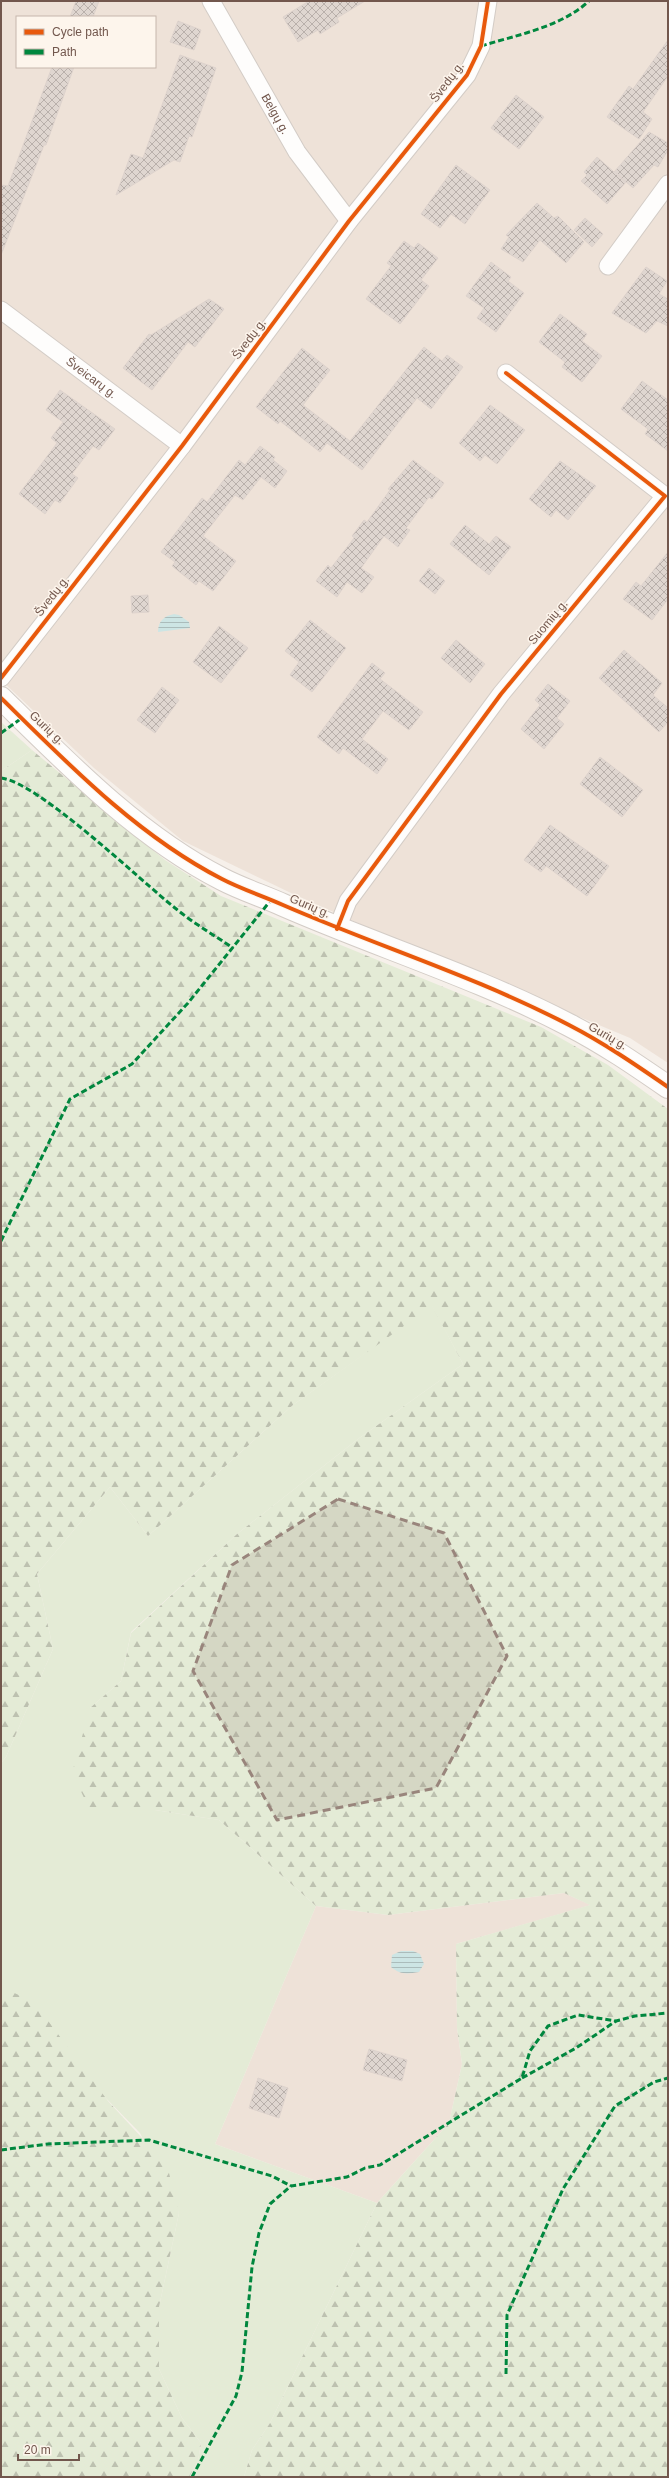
<svg xmlns="http://www.w3.org/2000/svg" width="669" height="2478" font-family="Helvetica,sans-serif">
<style>
.residential{fill:#eee2d8;fill-rule:evenodd}
.green{fill:#e4ebd6}
.forest{fill:url(#forest-firs)}
.water{fill:url(#water-rules)}
.building{fill:url(#building-cross-hatch);stroke:#ded3cd}
.lines{fill:none;stroke-linecap:round;stroke-linejoin:round}
.minor-casing{stroke:#d3ccc6;stroke-width:19}
.tertiary-casing{stroke:#d3ccc6;stroke-width:24}
.minor{stroke:#fefdfc;stroke-width:17}
.tertiary{stroke:#fefdfc;stroke-width:22}
.quiet{stroke:#00873e;stroke-width:3;stroke-dasharray:6 3;stroke-linecap:butt}
.cycleway-casing{stroke:#fdf5ec;stroke-width:6}
.cycleway{stroke:#e8590c;stroke-width:4}
.marked{fill:#99857c;fill-opacity:0.2;stroke:#99857c;stroke-width:3;stroke-dasharray:8 5;stroke-linejoin:round}
.labels{text-anchor:middle;dominant-baseline:central;stroke-width:3;stroke-linejoin:round;paint-order:stroke}
.street-label{font-size:12px;fill:#72574d;stroke:#fdf5ec}
</style>
<defs>
<pattern id="forest-firs" width="22" height="20" patternUnits="userSpaceOnUse"><rect width="22" height="20" fill="#e4ebd6"/><path d="M5 1l3.5 6h-7zM16 11l3.5 6h-7z" fill="#bdc1b0"/></pattern>
<pattern id="water-rules" width="6" height="5" patternUnits="userSpaceOnUse"><rect width="6" height="5" fill="#cde5e4"/><path d="M0 2.5h6" fill="none" stroke="#abbcbb"/></pattern>
<pattern id="building-cross-hatch" width="8" height="8" patternUnits="userSpaceOnUse"><rect width="8" height="8" fill="#dfd6d0"/><path d="M0 0l8 8M0 8l8-8" fill="none" stroke="#b9b0ab"/></pattern>
</defs>
<rect width="100%" height="100%" fill="#f6f0ea"/>
<g class="residential">
<path d="M 1,1 L 668,1 L 668,1063 L 630,1038 L 405,944 L 291,893 L 183,841 L 94,768 L 1,680 ZM 17,17 L 155,17 L 155,67 L 17,67 Z"/>
<polygon points="564,1893 591,1905 456,1944 457,2028 462,2064 449,2123 377,2203 215,2144 316,1906 388,1915"/>
</g>
<g class="green">
<polygon points="1,722 32,750 1,771"/>
<polygon points="432,1305 463,1364 358,1439 237,1534 131,1632 121,1681 90,1708 155,1810 219,1820 316,1906 215,2144 377,2203 270,2423 252,2450 244,2477 189,2477 198,2461 201,2443 182,2418 159,2369 159,2307 179,2213 140,2133 1,1991 1,1763 6,1757 53,1649 37,1574 110,1487 148,1536 293,1405"/>
</g>
<g class="forest">
<polygon points="32,750 165,860 221,896 541,1027 608,1065 668,1109 668,2477 244,2477 252,2450 270,2423 377,2203 449,2123 462,2064 457,2028 456,1944 590,1905 564,1893 388,1915 316,1906 219,1820 155,1810 89,1808 72,1773 90,1708 121,1681 131,1633 237,1534 358,1439 463,1364 432,1306 293,1405 148,1536 110,1487 37,1574 53,1649 6,1757 1,1763 1,771"/>
<polygon points="1,1991 10,1991 34,2002 108,2101 167,2165 179,2213 159,2307 159,2369 182,2418 201,2443 198,2461 189,2477 1,2477"/>
</g>
<g class="water">
<path d="M 174,614 L 179,615 L 189,622 L 190,628 L 158,632 C 158,621 164,616 174,614 Z"/>
<path d="M 401,1951 L 413,1951 L 420,1954 L 424,1964 L 419,1972 C 407,1974 401,1975 391,1967 L 392,1955 Z"/>
</g>
<g class="building">
<polygon points="76,1 99,1 93,17 70,17"/>
<polygon points="309,1 365,1 337,18 339,22 320,34 318,30 298,42 283,17"/>
<polygon points="178,21 201,30 194,50 170,42"/>
<polygon points="668,40 668,76 643,112 652,119 639,139 607,117 629,86 633,89"/>
<polygon points="180,55 216,68 192,137 189,136 180,162 174,160 116,195 131,154 143,158"/>
<polygon points="52,67 74,67 46,145 44,145 1,255 1,185 8,186"/>
<polygon points="516,95 544,117 519,149 491,128"/>
<polygon points="649,132 668,143 668,150 658,167 654,165 633,188 616,173 626,182 607,204 581,181 587,175 584,172 597,157 614,172"/>
<polygon points="456,165 490,190 465,224 451,214 440,228 421,214"/>
<polygon points="537,203 554,218 558,216 584,242 566,263 540,240 523,262 501,249 509,237 506,235"/>
<polygon points="585,218 603,234 592,247 574,230"/>
<polygon points="404,241 414,248 418,243 438,258 421,280 429,286 400,324 366,299 391,266 387,263"/>
<polygon points="491,262 511,277 508,281 524,293 496,332 477,318 484,308 466,296"/>
<polygon points="646,267 667,281 659,294 668,299 668,326 657,321 646,333 612,313"/>
<polygon points="209,299 224,309 195,347 188,342 152,390 123,368 149,334 151,335"/>
<polygon points="560,314 587,334 582,341 602,356 582,382 562,367 565,362 539,342"/>
<polygon points="424,347 442,361 447,355 463,367 431,409 417,398 362,470 327,443 320,452 280,421 278,424 256,407 302,348 330,370 303,405 350,441"/>
<polygon points="642,381 668,400 668,451 645,434 648,429 621,409"/>
<polygon points="60,390 115,429 99,450 93,446 72,474 78,478 60,503 55,500 45,514 19,494 57,443 51,438 63,422 46,410"/>
<polygon points="490,405 525,430 497,464 485,455 480,461 459,443"/>
<polygon points="260,446 275,457 273,460 287,471 275,488 261,477 243,500 235,495 203,536 236,561 213,591 199,581 196,585 172,566 175,562 161,552 202,498 207,502 239,460 245,465"/>
<polygon points="413,460 444,483 432,499 429,497 406,528 410,530 398,547 384,536 361,568 374,577 362,593 347,582 337,597 316,581 328,565 331,568 354,538 352,536 364,520 367,522 390,490 388,489"/>
<polygon points="560,461 596,486 568,520 556,510 551,517 529,499"/>
<polygon points="465,525 489,544 496,536 511,547 489,575 450,544"/>
<polygon points="668,552 668,599 652,620 623,599 636,582 641,586"/>
<polygon points="429,568 445,581 435,594 419,581"/>
<polygon points="148,595 149,612 132,613 131,596"/>
<polygon points="310,620 346,648 312,692 290,675 299,662 285,651"/>
<polygon points="219,626 248,648 221,683 193,662"/>
<polygon points="456,640 485,664 470,683 441,658"/>
<polygon points="624,650 662,683 653,695 668,708 668,722 659,732 599,678"/>
<polygon points="372,663 385,673 380,679 423,712 409,730 383,711 362,739 388,759 377,774 343,748 339,754 317,737"/>
<polygon points="548,684 570,701 557,718 564,724 544,749 521,729 540,705 535,700"/>
<polygon points="162,687 179,700 155,733 137,720"/>
<polygon points="600,757 643,790 622,817 580,784"/>
<polygon points="550,825 609,866 587,896 546,866 541,872 524,860"/>
<polygon points="369,2049 407,2060 402,2081 363,2070"/>
<polygon points="258,2078 288,2088 279,2118 249,2108"/>
</g>
<g class="lines">
<defs>
<g id="minor">
<path id="s1" d="M 211,1 L 297,152 L 349,221"/>
<polyline points="608,266 668,184"/>
<path id="s2" d="M 1,310 L 182,446"/>
<polyline points="1,678 182,446 349,221 467,75 481,46 488,1"/>
<polyline points="337,929 348,901 501,694 665,496 506,373"/>
</g>
<path id="tertiary" d="M 1,698 C 68,764 138,836 222,879 C 241,889 263,896 283,905 C 377,946 477,977 569,1025 C 604,1043 636,1065 668,1087"/>
</defs>
<use href="#minor" class="minor-casing"/>
<use href="#tertiary" class="tertiary-casing"/>
<use href="#minor" class="minor"/>
<use href="#tertiary" class="tertiary"/>
<g class="quiet">
<path d="M 481,46 C 517,35 561,27 589,1"/>
<polyline points="1,733 22,718"/>
<path d="M 1,778 C 38,782 141,881 175,908 C 193,923 214,935 233,948"/>
<polyline points="1,1241 70,1099 132,1064 188,1003 271,900"/>
<polyline points="522,2078 576,2048 616,2021"/>
<polyline points="1,2150 48,2144 149,2140 272,2176 291,2186"/>
<polyline points="506,2374 507,2315 563,2189 615,2106 654,2082 668,2078"/>
<polyline points="192,2477 236,2396 242,2372 252,2267 259,2233 270,2204 291,2186 347,2177 365,2168 380,2165 522,2078 530,2051 548,2026 578,2015 616,2021 635,2016 668,2013"/>
</g>
<defs>
<g id="cycleway">
<polyline points="1,678 182,446 349,221 467,75 481,46 488,1"/>
<path d="M 1,698 C 68,764 138,836 222,879 C 241,889 263,896 283,905 C 377,946 477,977 569,1025 C 604,1043 636,1065 668,1087"/>
<polyline points="337,929 348,901 501,694 665,496 506,373"/>
</g>
</defs>
<use href="#cycleway" class="cycleway-casing"/>
<use href="#cycleway" class="cycleway"/>
</g>
<path class="marked" d="M 338,1499 L 444,1533 L 507,1656 L 436,1788 L 277,1820 L 193,1671 L 232,1565 Z"/>
<g class="labels">
<g class="street-label">
<text transform="translate(447 82) rotate(-53)">Švedų g.</text>
<text stroke="none"><textPath href="#s1" startOffset="130">Belgų g.</textPath></text>
<text transform="translate(249 339) rotate(-53)">Švedų g.</text>
<text stroke="none"><textPath href="#s2" startOffset="113">Šveicarų g.</textPath></text>
<text transform="translate(52 596) rotate(-52)">Švedų g.</text>
<text transform="translate(548 622) rotate(-50)">Suomių g.</text>
<text transform="translate(47 728) rotate(43)">Gurių g.</text>
<text transform="translate(310 906) rotate(23)">Gurių g.</text>
<text transform="translate(608 1036) rotate(30)">Gurių g.</text>
</g>
</g>
<rect width="669" height="2478" fill="none" stroke="#72574d" stroke-width="4"/>
<rect x="16" y="16" width="140" height="52" fill="#fdf5ec" stroke="#c5b6ac"/>
<rect x="24" y="29" width="20" height="6" fill="#e8590c" stroke="#c5b6ac"/>
<text x="52" y="36" font-size="12" fill="#72574d">Cycle path</text>
<rect x="24" y="49" width="20" height="6" fill="#00873e" stroke="#c5b6ac"/>
<text x="52" y="56" font-size="12" fill="#72574d">Path</text>
<path d="M18 2454v6h61v-6" fill="none" stroke="#72574d" stroke-width="2"/>
<text x="24" y="2454" font-size="12" fill="#72574d" stroke="#fdf5ec" stroke-width="3" paint-order="stroke">20 m</text>
</svg>
